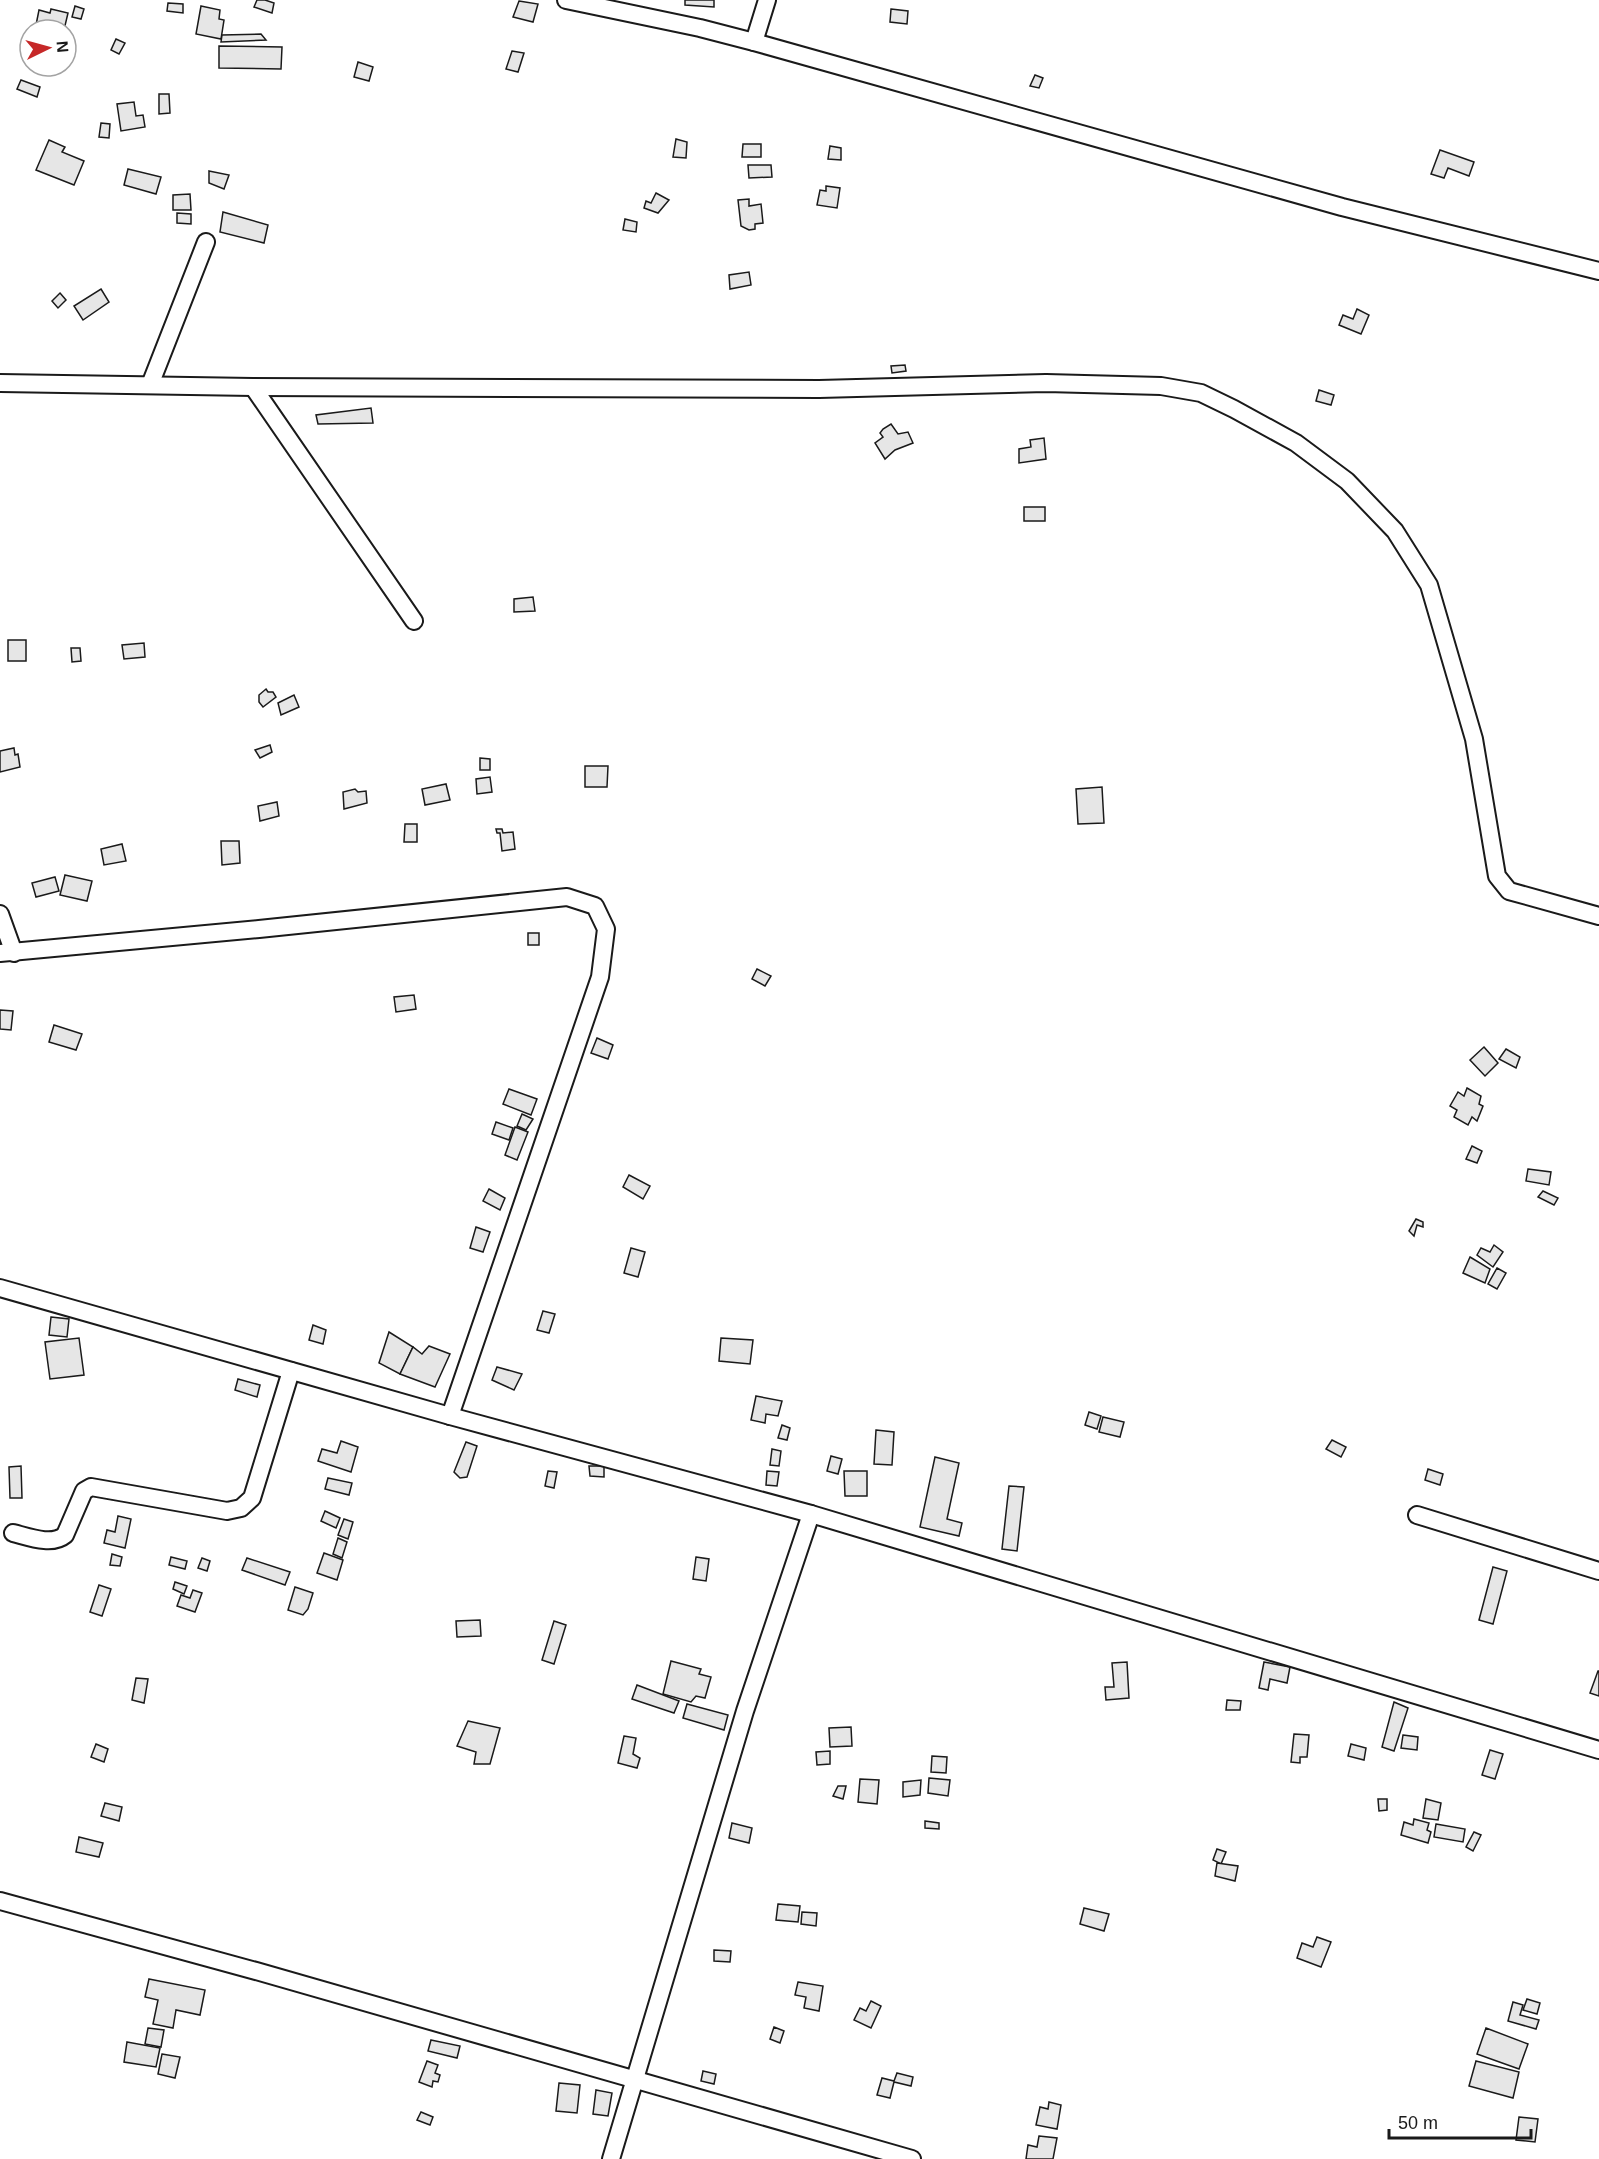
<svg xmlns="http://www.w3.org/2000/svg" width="1599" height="2159" font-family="Helvetica,sans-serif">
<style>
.building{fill:#e6e6e6;stroke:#1a1a1a;stroke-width:1.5}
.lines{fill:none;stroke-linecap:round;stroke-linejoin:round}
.minor-casing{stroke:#1a1a1a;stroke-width:20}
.minor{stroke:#fff;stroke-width:16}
</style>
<rect width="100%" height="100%" fill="#fff"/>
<g class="building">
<polygon points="257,0 265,0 274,3 272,13 254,7"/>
<polygon points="685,0 714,0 714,7 685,5"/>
<polygon points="519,1 538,4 533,22 513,17"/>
<polygon points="168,3 183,4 183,13 167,11"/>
<polygon points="75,6 84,9 81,19 72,17"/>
<polygon points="201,6 220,10 219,19 224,20 221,39 196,34"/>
<polygon points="51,9 68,13 64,30 36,25 39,10 50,13"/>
<polygon points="891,9 908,11 907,24 890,22"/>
<polygon points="261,34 266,40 221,42 222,35"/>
<polygon points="116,39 125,43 119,54 111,50"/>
<polygon points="219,46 282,47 281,69 219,68"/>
<polygon points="512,51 524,53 518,72 506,69"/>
<polygon points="358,62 373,67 369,81 354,77"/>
<polygon points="1035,75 1043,78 1039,88 1030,86"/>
<polygon points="21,80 40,87 37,97 17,89"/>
<polygon points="159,94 169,94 170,113 159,114"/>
<polygon points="134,102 136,116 143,115 145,127 121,131 117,104"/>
<polygon points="101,123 110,124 109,138 99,137"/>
<polygon points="676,139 687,142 686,158 673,157"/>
<polygon points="49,140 65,147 62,152 84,161 74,185 36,170"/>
<polygon points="743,144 761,144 761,157 742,157"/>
<polygon points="830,146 841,148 841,160 828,159"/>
<polygon points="1440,150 1474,162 1469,176 1448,168 1444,178 1431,174"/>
<polygon points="748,165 771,165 772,177 749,178"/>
<polygon points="128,169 161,177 156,194 124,185"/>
<polygon points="209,171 229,175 224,189 209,183"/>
<polygon points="826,186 840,188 837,208 817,205 820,190 826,191"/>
<polygon points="656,193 669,200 658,213 644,208 646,201 651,203"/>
<polygon points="190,194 191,210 173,210 173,195"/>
<polygon points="749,199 749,206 761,204 763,223 755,224 755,229 749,230 741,226 738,200"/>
<polygon points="223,212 268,225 264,243 220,232"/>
<polygon points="177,213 191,214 191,224 177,223"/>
<polygon points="625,219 637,222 636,232 623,230"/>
<polygon points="749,272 751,285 730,289 729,275"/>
<polygon points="101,289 109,302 83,320 74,306"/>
<polygon points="60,293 66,300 58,308 52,301"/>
<polygon points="1357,309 1369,315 1361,334 1339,325 1343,315 1353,319"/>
<polygon points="905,365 906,371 892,373 891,366"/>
<polygon points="1319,390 1334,395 1331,405 1316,401"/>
<polygon points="371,408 373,423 318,424 316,415"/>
<polygon points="891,424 898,434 908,432 913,443 895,450 885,459 875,443 883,437 880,433 883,429"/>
<polygon points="1044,438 1046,459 1019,463 1019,449 1031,447 1030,440"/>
<rect x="1024" y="507" width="21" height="14"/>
<polygon points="533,597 535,611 514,612 514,599"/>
<rect x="8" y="640" width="18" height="21"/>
<polygon points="144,643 145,657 124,659 122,645"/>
<polygon points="71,648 80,648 81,661 72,662"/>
<polygon points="266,689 268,692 273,692 276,697 263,707 259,702 259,695"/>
<polygon points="294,695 299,707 281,715 278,703"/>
<polygon points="270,745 272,752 260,758 255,750"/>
<polygon points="14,748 15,755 18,754 20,767 0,772 0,751"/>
<polygon points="480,758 490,759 490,770 480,770"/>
<polygon points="585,766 608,766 607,787 585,787"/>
<polygon points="490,777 492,792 477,794 476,779"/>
<polygon points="446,784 450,800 425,805 422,789"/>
<polygon points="1102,787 1104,823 1078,824 1076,789"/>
<polygon points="355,789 358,792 366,791 367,803 344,809 343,792"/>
<polygon points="277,802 279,816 260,821 258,806"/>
<polygon points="405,824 417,824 417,842 404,842"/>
<polygon points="496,829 502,829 503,833 513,832 515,849 502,851 500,833 497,833"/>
<polygon points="221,841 239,841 240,863 222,865"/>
<polygon points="122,844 126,861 104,865 101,849"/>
<polygon points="65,875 92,881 87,901 60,895"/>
<polygon points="55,877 59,891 36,897 32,883"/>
<rect x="528" y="933" width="11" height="12"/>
<polygon points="757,969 771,976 765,986 752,979"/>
<polygon points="414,995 416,1009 396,1012 394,997"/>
<polygon points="0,1010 13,1011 11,1030 0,1029"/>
<polygon points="54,1025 82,1034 76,1050 49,1042"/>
<polygon points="597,1038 613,1045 608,1059 591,1053"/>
<polygon points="1484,1047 1498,1063 1485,1076 1470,1060"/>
<polygon points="1506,1049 1520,1057 1516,1068 1499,1059"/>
<polygon points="1467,1088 1481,1096 1479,1104 1483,1106 1477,1121 1472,1117 1468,1125 1454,1117 1457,1110 1450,1106 1458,1092 1464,1096"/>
<polygon points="509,1089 537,1099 531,1115 503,1104"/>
<polygon points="522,1114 533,1119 526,1130 517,1126"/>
<polygon points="496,1122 513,1128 509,1140 492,1134"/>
<polygon points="515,1127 528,1132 517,1160 505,1155"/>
<polygon points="1472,1146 1482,1151 1477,1163 1466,1159"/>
<polygon points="1528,1169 1551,1172 1549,1185 1526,1181"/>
<polygon points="629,1175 650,1186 643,1199 623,1187"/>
<polygon points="489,1189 505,1198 500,1210 483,1201"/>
<polygon points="1543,1191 1558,1198 1554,1205 1538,1197"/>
<polygon points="1416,1219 1423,1222 1423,1227 1417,1225 1414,1236 1409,1231"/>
<polygon points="476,1227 490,1232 483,1252 470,1248"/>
<polygon points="1494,1245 1503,1252 1493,1267 1477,1255 1481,1248 1490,1252"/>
<polygon points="631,1248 645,1252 638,1277 624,1273"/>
<polygon points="1470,1257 1490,1269 1485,1283 1463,1273"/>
<polygon points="1497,1268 1506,1273 1497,1289 1488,1284"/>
<polygon points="543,1311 555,1314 549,1333 537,1330"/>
<polygon points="51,1317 69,1319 67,1337 49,1335"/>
<polygon points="313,1325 326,1330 323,1344 309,1340"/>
<polygon points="389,1332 413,1347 400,1374 379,1363"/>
<polygon points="79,1338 84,1375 50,1379 45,1342"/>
<polygon points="721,1338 753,1340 750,1364 719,1361"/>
<polygon points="429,1346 450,1354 435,1387 400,1374 413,1347 422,1354"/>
<polygon points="497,1367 522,1374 514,1390 492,1380"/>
<polygon points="238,1379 260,1385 257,1397 235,1390"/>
<polygon points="756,1396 782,1401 778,1416 766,1414 765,1423 751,1420"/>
<polygon points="1089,1412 1101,1416 1097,1429 1085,1425"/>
<polygon points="1103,1417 1124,1422 1120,1437 1099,1432"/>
<polygon points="782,1425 790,1428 787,1440 778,1438"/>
<polygon points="876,1430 894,1432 892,1465 874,1464"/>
<polygon points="1332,1440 1346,1447 1341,1457 1326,1449"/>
<polygon points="341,1441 358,1447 351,1472 318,1461 322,1449 337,1453"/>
<polygon points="466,1442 477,1446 467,1477 460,1478 454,1472"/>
<polygon points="772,1449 781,1451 779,1466 770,1465"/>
<polygon points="831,1456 842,1459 838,1474 827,1471"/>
<polygon points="935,1457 959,1463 947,1519 962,1523 959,1536 920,1527"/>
<polygon points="21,1466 22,1498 10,1498 9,1467"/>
<polygon points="589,1466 604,1466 604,1477 590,1476"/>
<polygon points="1428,1469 1443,1474 1440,1485 1425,1480"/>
<polygon points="548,1471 557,1472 554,1488 545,1486"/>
<polygon points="767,1471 779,1472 777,1486 766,1485"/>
<polygon points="844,1471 867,1471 867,1496 845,1496"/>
<polygon points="328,1478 352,1483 349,1495 325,1489"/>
<polygon points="1009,1486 1024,1487 1017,1551 1002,1549"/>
<polygon points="325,1511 340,1518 336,1528 321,1521"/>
<polygon points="118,1516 131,1519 125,1548 104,1543 107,1530 115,1532"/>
<polygon points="344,1519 353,1522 348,1539 338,1535"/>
<polygon points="338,1538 347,1542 342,1558 333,1554"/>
<polygon points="324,1553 343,1560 337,1580 317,1573"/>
<polygon points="112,1554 122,1557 120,1566 110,1565"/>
<polygon points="171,1557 187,1561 185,1569 169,1565"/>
<polygon points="696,1557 709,1559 706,1581 693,1579"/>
<polygon points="202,1558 210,1561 207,1571 198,1568"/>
<polygon points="247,1558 290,1572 285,1585 242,1570"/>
<polygon points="1493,1567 1507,1571 1493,1624 1479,1620"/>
<polygon points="175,1582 187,1586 184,1594 173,1589"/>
<polygon points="99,1585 111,1589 102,1616 90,1612"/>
<polygon points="295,1587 313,1593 308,1609 303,1615 288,1610"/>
<polygon points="193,1590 202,1593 195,1612 177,1606 181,1595 190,1598"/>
<polygon points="480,1620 481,1636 457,1637 456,1621"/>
<polygon points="554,1621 566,1625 554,1664 542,1660"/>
<polygon points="671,1661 701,1669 699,1674 711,1677 705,1698 696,1696 691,1702 663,1694"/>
<polygon points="1127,1662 1129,1698 1106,1700 1105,1687 1114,1687 1112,1663"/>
<polygon points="1264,1662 1290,1667 1287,1683 1270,1679 1268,1690 1259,1688"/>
<polygon points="1598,1671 1599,1671 1599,1696 1590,1693"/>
<polygon points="136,1678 148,1679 144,1703 132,1700"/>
<polygon points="637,1685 679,1701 674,1713 632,1699"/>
<polygon points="1227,1700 1241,1701 1240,1710 1226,1710"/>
<polygon points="1394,1702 1408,1708 1394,1751 1382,1747"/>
<polygon points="687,1704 728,1715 724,1730 683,1718"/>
<polygon points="468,1721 500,1728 490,1764 474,1764 476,1752 457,1746"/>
<polygon points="851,1727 852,1746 830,1747 829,1728"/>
<polygon points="1294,1734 1309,1735 1307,1757 1300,1757 1300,1763 1291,1762"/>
<polygon points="1403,1735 1418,1737 1417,1750 1401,1748"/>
<polygon points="624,1736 636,1738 633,1754 640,1758 637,1768 618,1763"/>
<polygon points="96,1744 108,1749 104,1762 91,1757"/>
<polygon points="1351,1744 1366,1748 1364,1760 1348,1756"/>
<polygon points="1490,1750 1503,1754 1495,1779 1482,1775"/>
<polygon points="830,1751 830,1764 817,1765 816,1752"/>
<polygon points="932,1756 947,1757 946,1773 931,1772"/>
<polygon points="929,1778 950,1780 948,1796 928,1793"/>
<polygon points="860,1779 879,1780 877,1804 858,1802"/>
<polygon points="921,1780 920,1795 903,1797 903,1782"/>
<polygon points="838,1786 846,1786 843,1799 833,1796"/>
<polygon points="1378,1799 1387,1799 1387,1810 1379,1811"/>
<polygon points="1426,1799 1441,1803 1438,1820 1423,1818"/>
<polygon points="105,1803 122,1807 119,1821 101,1816"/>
<polygon points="1414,1819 1429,1823 1427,1830 1431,1832 1428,1843 1401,1835 1404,1822 1413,1825"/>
<polygon points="925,1821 939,1823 939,1829 925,1828"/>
<polygon points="732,1823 752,1828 749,1843 729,1838"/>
<polygon points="1436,1824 1465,1829 1463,1842 1434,1837"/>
<polygon points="1474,1832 1481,1835 1473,1851 1466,1847"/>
<polygon points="79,1837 103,1843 99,1857 76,1852"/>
<polygon points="1217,1849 1226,1852 1221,1864 1213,1860"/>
<polygon points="1217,1863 1238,1866 1235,1881 1215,1876"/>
<polygon points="778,1904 800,1906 798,1922 776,1920"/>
<polygon points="1084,1908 1109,1914 1104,1931 1080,1924"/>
<polygon points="802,1912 817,1913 816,1926 801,1924"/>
<polygon points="1317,1937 1331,1942 1321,1967 1297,1958 1302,1943 1313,1947"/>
<polygon points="714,1950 731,1951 730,1962 714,1961"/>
<polygon points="149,1979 205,1990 200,2015 176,2010 173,2028 153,2024 158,2000 145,1997"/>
<polygon points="798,1982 823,1986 819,2011 804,2008 806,1997 795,1995"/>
<polygon points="1527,1999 1540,2003 1537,2014 1523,2010"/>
<polygon points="871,2001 881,2006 871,2028 854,2020 860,2008 866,2011"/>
<polygon points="1513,2002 1523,2005 1520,2015 1539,2020 1536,2029 1508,2021"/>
<polygon points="774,2027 784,2031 780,2043 770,2039"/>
<polygon points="148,2028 164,2030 161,2047 145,2044"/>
<polygon points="1486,2028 1528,2044 1519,2069 1477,2054"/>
<polygon points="431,2040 460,2046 457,2058 428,2051"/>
<polygon points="127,2042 160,2048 156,2067 124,2062"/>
<polygon points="162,2054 180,2057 175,2078 158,2074"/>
<polygon points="427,2061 438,2065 435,2073 440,2075 438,2082 433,2081 432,2087 419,2082"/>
<polygon points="1476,2061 1519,2072 1513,2098 1469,2086"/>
<polygon points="703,2071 716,2074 714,2084 701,2081"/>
<polygon points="897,2073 913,2077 911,2086 894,2082 890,2098 877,2095 882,2078 894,2081"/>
<polygon points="559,2083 580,2085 577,2113 556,2111"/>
<polygon points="596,2090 612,2093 608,2116 593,2114"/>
<polygon points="1049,2102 1061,2105 1057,2129 1036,2125 1040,2107 1048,2109"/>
<polygon points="421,2112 433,2117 430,2125 417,2120"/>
<polygon points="1519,2117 1538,2119 1535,2142 1516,2140"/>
<polygon points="1039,2136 1057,2138 1053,2159 1026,2159 1028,2145 1037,2147"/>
</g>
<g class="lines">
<defs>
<g id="minor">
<polyline points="566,0 700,28 754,42 1342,207 1599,271"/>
<polyline points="754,42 767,0"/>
<polyline points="0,383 253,387 819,389 1046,383 1161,386 1201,393 1234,409 1296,443 1347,481 1395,531 1429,585 1474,739 1497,876 1509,891 1599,916"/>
<polyline points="150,385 206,242"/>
<polyline points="253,387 414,621"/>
<polyline points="0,914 14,953"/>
<polyline points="0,953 259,929 567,897 595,906 606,929 600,977 450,1416"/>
<polyline points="0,1288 450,1416 811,1514 1599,1750"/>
<polyline points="1417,1515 1599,1571"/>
<path d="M 13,1533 C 29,1537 52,1546 65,1535 L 84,1491 L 91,1487 L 227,1511 L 241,1508 L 252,1498 L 291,1371"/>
<polyline points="0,1901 256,1971 912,2159"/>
<polyline points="611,2159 745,1711 811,1514"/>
</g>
</defs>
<use href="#minor" class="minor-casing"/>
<use href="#minor" class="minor"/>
</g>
<g transform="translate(48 48) rotate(85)"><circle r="28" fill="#ffffff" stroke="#a3a3a3" stroke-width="1.5"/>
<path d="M0-4.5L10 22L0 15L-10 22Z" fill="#c62828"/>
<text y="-9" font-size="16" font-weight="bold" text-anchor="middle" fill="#1a1a1a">N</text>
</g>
<path d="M1389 2129v9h142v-9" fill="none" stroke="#1a1a1a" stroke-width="3"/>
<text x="1398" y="2129" font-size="18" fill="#1a1a1a" stroke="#ffffff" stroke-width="4.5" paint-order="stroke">50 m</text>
</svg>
